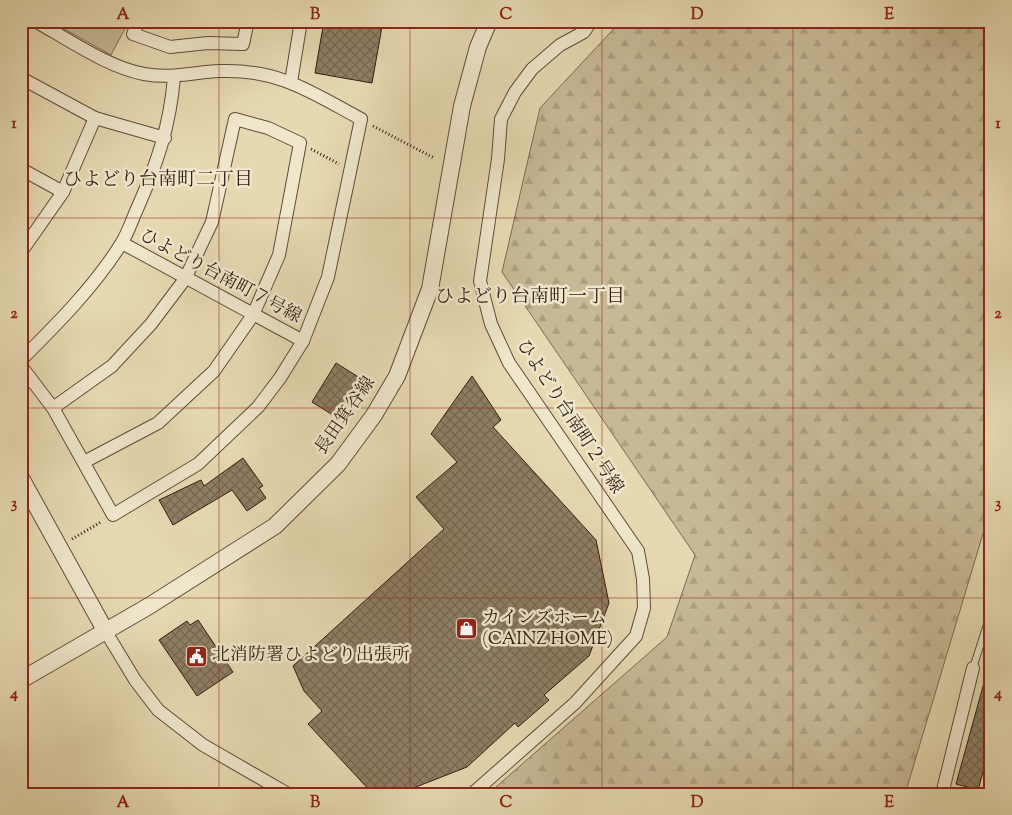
<svg xmlns="http://www.w3.org/2000/svg" width="1012" height="815" font-family="'Sorts Mill Goudy','Noto Serif JP',serif">
<style>
.forest{fill:url(#forest-firs);stroke:#7c6b54}
.park{fill:#c7b996;stroke:#7c6b54}
.building{fill:url(#building-cross-hatch);stroke:#311d12}
.lines{fill:none;stroke-linecap:round;stroke-linejoin:round}
.service-casing{stroke:#5e4c3a;stroke-width:8}
.minor-casing{stroke:#5e4c3a;stroke-width:14}
.tertiary-casing{stroke:#5e4c3a;stroke-width:18}
.path{stroke:#311d12;stroke-width:3;stroke-dasharray:1 2.5;stroke-linecap:butt}
.service{stroke:#efe6cc;stroke-width:6}
.minor{stroke:#efe6cc;stroke-width:12}
.tertiary{stroke:#efe6cc;stroke-width:16}
.grid{fill:none;stroke:#8f2418;stroke-width:1;stroke-opacity:0.55}
.labels{text-anchor:middle;dominant-baseline:central;stroke-width:5;stroke-linejoin:round;paint-order:stroke}
.street-label{font-size:18px;fill:#311d12;stroke:#efe6cc}
.poi-label{font-size:18px;fill:#311d12;stroke:#efe6cc;text-anchor:start}
.neighbourhood-label{font-size:19px;fill:#311d12;stroke:#efe6cc}
.neatline{fill:none;stroke:#8f2418;stroke-width:2}
.grid-label{font-size:16px;text-anchor:middle;font-weight:bold;fill:#8f2418}
</style>
<defs>
<pattern id="forest-firs" width="22" height="20" patternUnits="userSpaceOnUse" patternTransform="scale(1.25)"><rect width="22" height="20" fill="#c7b996"/><path d="M5 1l3.5 6h-7zM16 11l3.5 6h-7z" fill="#ab9f80"/></pattern>
<pattern id="building-cross-hatch" width="8" height="8" patternUnits="userSpaceOnUse" patternTransform="scale(1.25)"><rect width="8" height="8" fill="#8f7f65"/><path d="M0 0l8 8M0 8l8-8" fill="none" stroke="#756752"/></pattern>
</defs>
<rect width="100%" height="100%" fill="#e6d9b1"/>
<filter id="stains"><feTurbulence type="fractalNoise" baseFrequency=".004" numOctaves="4"/><feColorMatrix values="0 0 0 0 .2 0 0 0 0 .09 0 0 0 0 .02 0 0 0 .5 -.17"/></filter>
<radialGradient id="worn" r=".72"><stop offset=".6" stop-color="#630" stop-opacity="0"/><stop offset="1" stop-color="#630" stop-opacity=".3"/></radialGradient>
<polygon class="forest" points="621,21 991,21 991,507 905,794 488,794 667,637 695,555 502,272 540,108"/>
<polygon class="park" points="50,21 129,21 111,55"/>
<g class="building">
<polygon points="324,21 383,21 372,83 315,73"/>
<polygon points="336,363 360,378 336,417 312,402"/>
<polygon points="472,376 501,420 493,427 596,540 609,603 589,656 544,695 549,700 518,727 515,723 467,767 398,794 373,794 308,724 322,711 304,691 293,666 444,529 416,497 457,462 431,434"/>
<polygon points="243,458 263,486 259,488 266,498 247,511 232,490 173,525 159,500 201,480 204,486"/>
<polygon points="198,620 233,672 197,696 159,640 187,621 190,625"/>
<polygon points="987,672 991,673 991,743 978,790 956,784"/>
</g>
<g class="lines">
<defs>
<polyline id="service" points="973,668 991,612"/>
<g id="minor">
<polyline points="139,21 133,34 170,47 208,43 243,44 248,21"/>
<polyline points="21,78 95,118 165,138"/>
<polyline points="291,82 301,21"/>
<polyline points="21,169 63,192"/>
<polyline points="122,243 303,341"/>
<polyline points="21,252 63,192 95,118"/>
<path d="M 21,360 C 57,324 94,287 121,244 C 128,233 132,220 137,209 C 157,164 170,126 174,77"/>
<path d="M 21,366 L 53,408 L 113,515 L 198,464 L 258,407 L 280,378 L 303,341 L 328,277 L 361,119 C 311,92 279,69 220,71 C 193,72 172,79 144,74 C 107,67 68,39 35,21"/>
<polyline points="53,408 112,366 151,324 185,279 212,222 235,119 268,128 300,143 279,255 253,315 214,371 158,423 84,462"/>
<polyline points="106,632 135,680 158,710 203,745 288,794"/>
<polyline points="472,794 575,703 636,636 644,608 643,579 638,551 509,363 491,324 480,281 498,159 501,119 515,92 532,69 560,45 584,32 591,21"/>
<polyline points="942,794 973,668"/>
</g>
<g id="tertiary">
<polyline points="21,478 106,632"/>
<polyline points="21,680 149,606 275,526 338,464 374,415 397,376 430,289 462,106 478,47 489,21"/>
</g>
</defs>
<use href="#service" class="service-casing"/>
<use href="#minor" class="minor-casing"/>
<use href="#tertiary" class="tertiary-casing"/>
<g class="path">
<polyline points="373,126 434,158"/>
<polyline points="311,149 339,164"/>
<polyline points="72,539 101,522"/>
</g>
<use href="#service" class="service"/>
<use href="#minor" class="minor"/>
<use href="#tertiary" class="tertiary"/>
</g>
<path class="grid" d="M 219,21 L 219,794M 410,21 L 410,794M 602,21 L 602,794M 793,21 L 793,794M 21,218 L 991,218M 21,408 L 991,408M 21,598 L 991,598"/>
<defs>
<symbol id="shop-square" viewBox="-11 -11 22 22"><rect x="-9" y="-9" width="18" height="18" rx="4" fill="#8f2418" stroke="#efe6cc"/><path d="M-5-2.5h2.3a2.7 3.5 0 0 1 5.4 0H5L5.5 6h-11ZM-1.5-2.5h3a1.5 2.3 0 0 0-3 0Z" fill="#fff"/></symbol>
<symbol id="civic-square" viewBox="-11 -11 22 22"><rect x="-9" y="-9" width="18" height="18" rx="4" fill="#8f2418" stroke="#efe6cc"/><path d="M-.6-6.5H3V-4.5H.6V-3L4-1V1h2V6H-6V1h2V-1L-.6-3ZM-1.2 2.5V6h2.4V2.5Z" fill="#fff"/></symbol>
</defs>
<g fill-rule="evenodd">
<use href="#shop-square" x="454" y="616" width="25" height="25"/>
<use href="#civic-square" x="184" y="644" width="25" height="25"/>
</g>
<g class="labels">
<g class="street-label">
<text transform="translate(220 277) rotate(28)">ひよどり台南町７号線</text>
<text transform="translate(346 416) rotate(-55)">長田箕谷線</text>
<text transform="translate(569 417) rotate(57)">ひよどり台南町２号線</text>
</g>
<g class="poi-label">
<text x="482" y="619">カインズホーム<tspan x="482" dy="21">(CAINZ HOME)</tspan></text>
<text x="212" y="656">北消防署ひよどり出張所</text>
</g>
<g class="neighbourhood-label">
<text x="158" y="180">ひよどり台南町二丁目</text>
<text x="530" y="297">ひよどり台南町一丁目</text>
</g>
</g>
<rect width="1012" height="815" fill="none" stroke="#e6d9b1" stroke-width="55"/>
<rect x="28" y="28" width="956" height="760" class="neatline"/>
<g class="grid-label">
<text x="123" y="19">A</text>
<text x="315" y="19">B</text>
<text x="506" y="19">C</text>
<text x="697" y="19">D</text>
<text x="889" y="19">E</text>
<text x="14" y="128">1</text>
<text x="998" y="128">1</text>
<text x="14" y="318">2</text>
<text x="998" y="318">2</text>
<text x="14" y="508">3</text>
<text x="998" y="508">3</text>
<text x="14" y="698">4</text>
<text x="998" y="698">4</text>
<text x="123" y="807">A</text>
<text x="315" y="807">B</text>
<text x="506" y="807">C</text>
<text x="697" y="807">D</text>
<text x="889" y="807">E</text>
</g>
<rect width="100%" height="100%" filter="url(#stains)"/>
<rect width="100%" height="100%" fill="url(#worn)"/>
</svg>
